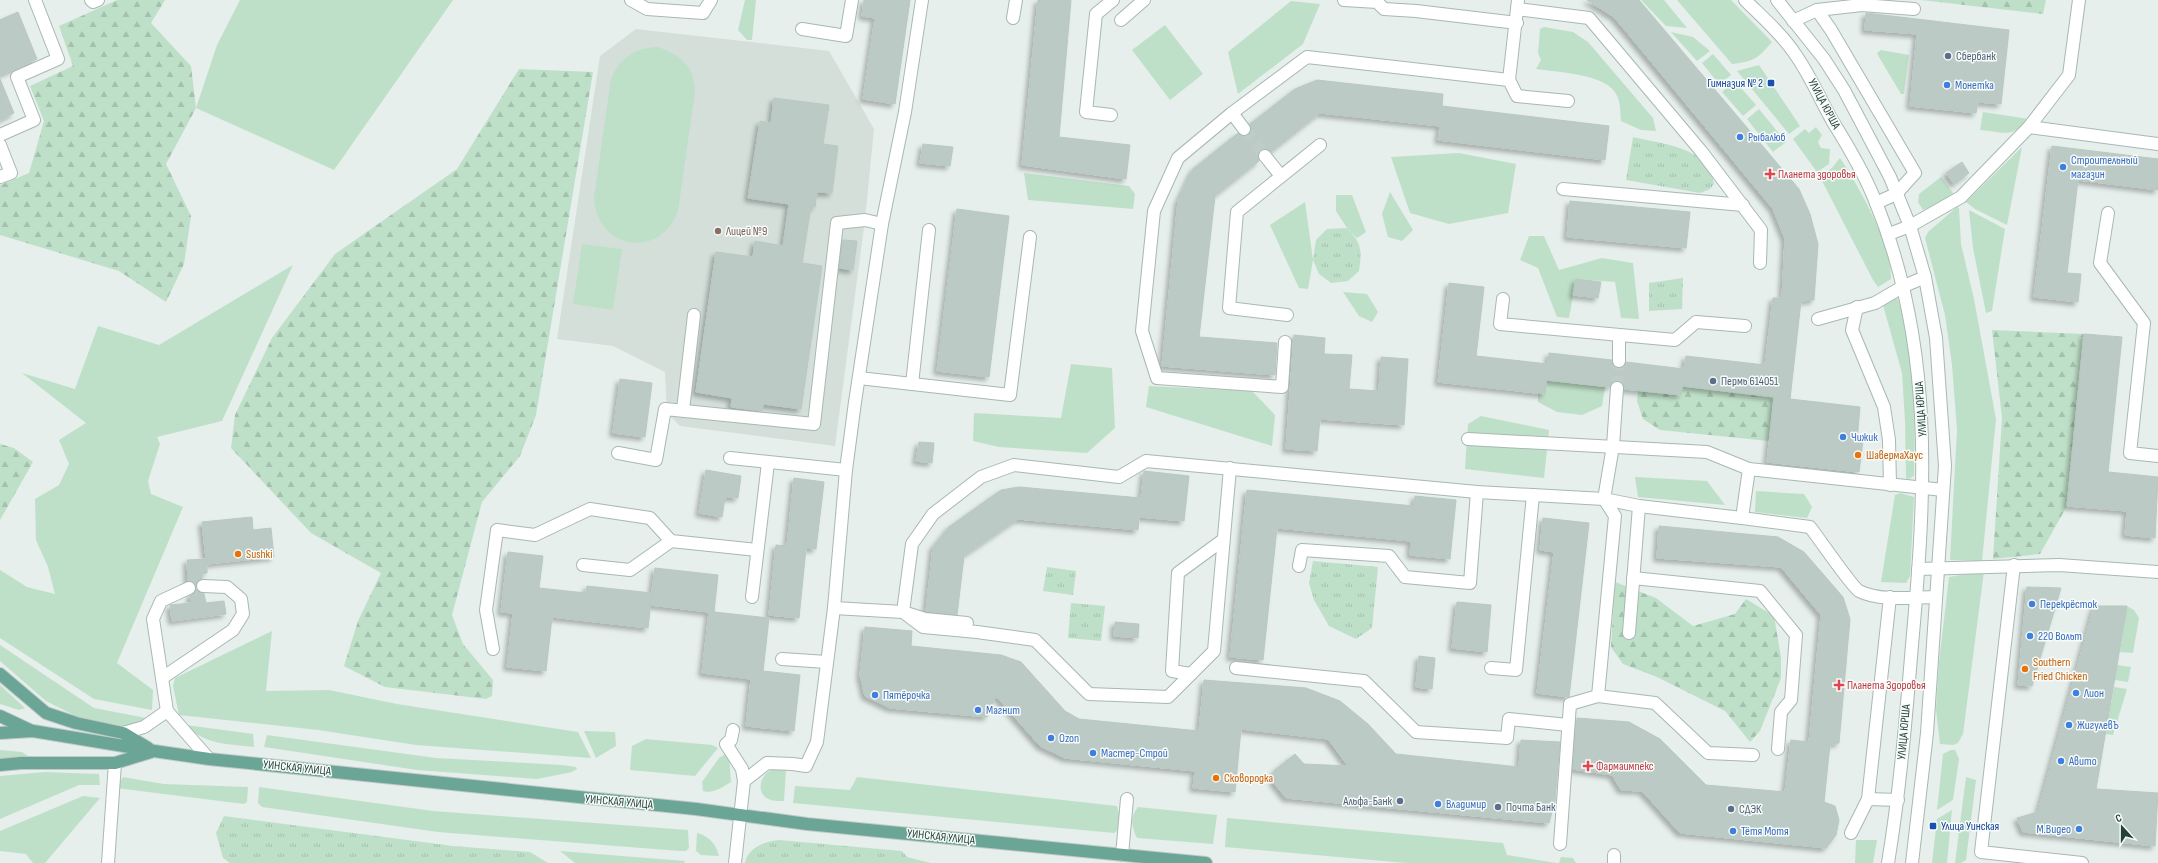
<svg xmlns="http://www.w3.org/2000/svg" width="2158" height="863" font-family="'Sofia Sans Condensed',sans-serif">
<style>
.built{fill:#d4dfda}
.green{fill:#bfe0c8}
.forest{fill:url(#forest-firs)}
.park{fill:url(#park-tufts)}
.building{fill:#bbcac4;stroke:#b8c9c2;filter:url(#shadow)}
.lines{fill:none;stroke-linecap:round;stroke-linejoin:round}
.minor-tunnel{stroke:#bfccc8;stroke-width:12;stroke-dasharray:12 6;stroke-linecap:butt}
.minor-casing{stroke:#a8b8b2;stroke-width:14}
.major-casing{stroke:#c2cac8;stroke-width:14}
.minor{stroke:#fff;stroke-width:12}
.major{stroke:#6aa596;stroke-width:12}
.service-dot{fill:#5c6f8a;stroke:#f7fbf9;stroke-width:1.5}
.transit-dot{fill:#1a4fb4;stroke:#f7fbf9;stroke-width:1.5}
.shop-dot{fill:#3f7fe0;stroke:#f7fbf9;stroke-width:1.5}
.health-dot{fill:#e0444e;stroke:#f7fbf9;stroke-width:1.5}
.education-dot{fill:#8d6e63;stroke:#f7fbf9;stroke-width:1.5}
.food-dot{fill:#e8710a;stroke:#f7fbf9;stroke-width:1.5}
.labels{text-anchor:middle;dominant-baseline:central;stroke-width:3;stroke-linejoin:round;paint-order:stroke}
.service-label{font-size:12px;fill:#4e5e75;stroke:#f7fbf9;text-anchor:start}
.transit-label{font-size:12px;fill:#164399;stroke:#f7fbf9;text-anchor:end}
.shop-label{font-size:12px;fill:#366cbe;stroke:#f7fbf9;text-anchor:start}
.street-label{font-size:12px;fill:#24423a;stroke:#f7fbf9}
.health-label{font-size:12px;fill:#be3a42;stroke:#f7fbf9;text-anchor:start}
.education-label{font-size:12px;fill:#785e54;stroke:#f7fbf9;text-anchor:start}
.food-label{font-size:12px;fill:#c56008;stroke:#f7fbf9;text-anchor:start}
</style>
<defs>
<pattern id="forest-firs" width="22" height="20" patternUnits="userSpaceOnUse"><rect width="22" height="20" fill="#bfe0c8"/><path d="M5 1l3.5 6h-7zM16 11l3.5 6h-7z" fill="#a4c1ad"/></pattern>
<pattern id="park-tufts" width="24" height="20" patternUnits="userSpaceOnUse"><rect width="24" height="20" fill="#bfe0c8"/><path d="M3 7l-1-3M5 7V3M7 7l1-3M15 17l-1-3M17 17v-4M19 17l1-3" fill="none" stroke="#a4c1ad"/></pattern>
<filter id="shadow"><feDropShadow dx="-3.5" dy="3.5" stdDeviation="2" flood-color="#0004"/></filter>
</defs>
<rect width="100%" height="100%" fill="#e6efeb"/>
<polygon class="built" points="636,29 829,51 874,129 865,220 835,446 680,426 667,413 665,372 613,346 557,339 600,56"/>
<g class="green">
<polygon points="240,0 453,0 334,170 196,108 217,45"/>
<polygon points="745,0 756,0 752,40 747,40 738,30"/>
<polygon points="1641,0 1664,0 1687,28 1666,26"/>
<path d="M 1677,0 L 1731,0 L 1772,42 C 1757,59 1755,61 1732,64 Z"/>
<polygon points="1291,1 1320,4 1303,44 1238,94 1228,52"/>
<polygon points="1165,25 1203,74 1170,100 1132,50"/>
<path d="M 1544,27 L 1573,32 L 1588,42 L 1653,118 L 1656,131 L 1641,130 L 1621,121 C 1620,111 1621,99 1614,91 C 1602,74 1556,72 1536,69 L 1541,60 L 1538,53 L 1540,29 Z"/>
<polygon points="1671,32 1693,37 1710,51 1697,61"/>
<path d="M 658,47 C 680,55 694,66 695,91 L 678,211 C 660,260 597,250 594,198 L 611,79 C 620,57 635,48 658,47 Z"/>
<polygon points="1881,50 1909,55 1904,94 1901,94 1879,57 1877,53"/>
<polygon points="1713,54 1731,75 1719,84 1702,63"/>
<polygon points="1759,65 1800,126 1789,134 1737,71"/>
<polygon points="1735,81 1756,105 1743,116 1722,92"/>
<polygon points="1759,109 1786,142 1773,152 1747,119"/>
<path d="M 1983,112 L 2029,119 C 2012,139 2004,132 1980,130 Z"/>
<polygon points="1816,127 1822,135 1818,142 1821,148 1830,149 1829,164 1817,172 1793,139 1805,129 1809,133"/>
<polygon points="2022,147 2007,225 1975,209 1966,202"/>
<polygon points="1459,153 1516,164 1508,213 1449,224 1410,213 1391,157"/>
<path d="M 1840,158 C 1859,187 1892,244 1891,279 L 1878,287 L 1873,280 L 1820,177 L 1832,168 Z"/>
<polygon points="1024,173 1129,186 1135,194 1133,209 1028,200"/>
<polygon points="1941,177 1953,193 1942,202 1923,210 1918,202 1919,194"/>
<polygon points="1390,192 1413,230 1402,241 1388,237 1382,214"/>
<polygon points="1336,195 1352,195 1366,232 1357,238 1347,228 1336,211"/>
<polygon points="1305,202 1313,260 1308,289 1299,288 1270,225"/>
<polygon points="1957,207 1959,208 1961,244 1974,299 1996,419 1982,561 1950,560 1957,430 1952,365 1945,315 1925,238 1928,232"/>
<polygon points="1969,210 2005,229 1992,311 1986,313 1973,248"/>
<polygon points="1529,236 1544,236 1559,270 1602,258 1633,263 1639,319 1621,318 1615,282 1576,279 1569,318 1557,317 1538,268 1520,260"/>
<polygon points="582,244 622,249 613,310 573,304"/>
<polygon points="293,265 222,421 157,437 160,444 148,481 151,494 183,507 117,663 153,690 152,710 94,699 0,638 0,570 27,587 55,594 48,567 36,540 35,499 59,485 69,464 59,440 86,423 22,373 75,389 98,326 159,345"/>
<polygon points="1343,292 1367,294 1378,312 1372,322 1359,316"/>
<path d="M 1894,297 L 1898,299 C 1914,358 1916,415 1914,476 L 1909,479 L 1906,478 L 1905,421 L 1902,373 L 1883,305 Z"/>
<polygon points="1071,364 1112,368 1115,428 1087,453 999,447 973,441 974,413 1061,418"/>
<polygon points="1546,380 1605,387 1602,406 1582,415 1557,412 1538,402 1538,393 1545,394"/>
<polygon points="1149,386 1252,391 1275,415 1272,446 1146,407"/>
<polygon points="1481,416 1549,430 1544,478 1465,469 1468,424"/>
<polygon points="1635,477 1707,481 1725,505 1638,497"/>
<polygon points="1756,491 1804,494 1812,507 1807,518 1755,512"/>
<polygon points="1900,493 1914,497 1910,576 1906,583 1881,582 1895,495"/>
<polygon points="1984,571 1963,734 1958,743 1953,745 1940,744 1936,710 1939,662 1949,577"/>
<polygon points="2127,606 2134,610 2139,618 2133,653 2120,652"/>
<polygon points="272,631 266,691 329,690 397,704 578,732 591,758 416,745 318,730 179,715 173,686 175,678"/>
<polygon points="0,645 94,708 146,718 144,723 126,728 80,718 46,701 0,661"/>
<polygon points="2117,665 2131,667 2128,682 2115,680"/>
<polygon points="0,685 25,708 19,710 0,704"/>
<polygon points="2114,687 2127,689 2113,735 2106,734"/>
<path d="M 186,725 L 253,734 L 254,747 C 228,744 205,745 186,725 Z"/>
<polygon points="584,731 615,732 616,746 596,758"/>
<polygon points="267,735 436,758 562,765 576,767 577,769 572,772 537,779 417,770 264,747"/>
<polygon points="646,739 712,745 718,748 695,776 630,770 632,746"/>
<polygon points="0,750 22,752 28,756 0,759"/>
<polygon points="1951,750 1955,750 1959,759 1953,800 1937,810 1943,754"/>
<path d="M 727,753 L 729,756 L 731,782 C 723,787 713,794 703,791 L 702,782 L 719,758 Z"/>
<path d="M 777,768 L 786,770 L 784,801 C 780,801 774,801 771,800 C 754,795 759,772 777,768 Z"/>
<polygon points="45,772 99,774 100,785 79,785 0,819 0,776"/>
<polygon points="123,777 164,784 248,787 247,802 244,804 116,788"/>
<polygon points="857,777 1117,806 1119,814 1118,830 1114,833 793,803 795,786 850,790"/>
<polygon points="1966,777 1976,780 1966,860 1961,863 1955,863"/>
<polygon points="259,787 433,811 688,830 689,848 686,851 680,851 438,832 262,807 258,803"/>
<polygon points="83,796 100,798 45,863 33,863 26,854 0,851 0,831"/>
<path d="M 1138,807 L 1217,815 L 1213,844 L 1137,838 C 1131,826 1130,817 1138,807 Z"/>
<polygon points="1952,810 1947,863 1932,863 1937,819"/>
<polygon points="1227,818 1503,843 1507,855 1556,863 1406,863 1225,847"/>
<path d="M 697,833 C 709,836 716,844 719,856 L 701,855 L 696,851 Z"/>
<polygon points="1856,840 1877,840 1873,863 1855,863"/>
<polygon points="560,851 685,861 684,863 575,863"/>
<polygon points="1561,857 1573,858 1576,863 1559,863"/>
</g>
<g class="forest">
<polygon points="117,0 165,0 151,23 191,66 196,108 166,164 191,216 184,264 166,302 119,271 0,235 0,185 29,173 44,121 30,86 73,66 59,26"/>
<polygon points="1921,0 2046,0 2043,14"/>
<polygon points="519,69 593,72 536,415 520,456 482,502 452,615 463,644 493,680 492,696 486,699 385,687 344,666 358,621 381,573 311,533 231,448 235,415 272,338 335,254 457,169"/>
<polygon points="1992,330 2084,334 2067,506 2040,554 1993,559 2002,418"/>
<polygon points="1682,386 1774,397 1769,441 1660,430 1643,419 1637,401 1638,390 1681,395"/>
<polygon points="0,444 14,448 33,462 0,520"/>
<polygon points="1615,582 1656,598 1693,626 1735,614 1746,599 1774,616 1781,657 1781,678 1760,731 1750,742 1725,711 1657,677 1623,664 1611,647"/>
</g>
<g class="park">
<path d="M 1633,137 C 1661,144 1711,147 1714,184 L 1710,189 L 1700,193 L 1626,180 Z"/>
<path d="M 1347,228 C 1362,243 1362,251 1359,271 L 1348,281 L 1331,283 L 1319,274 L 1313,260 L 1316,240 L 1327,229 Z"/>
<polygon points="1683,278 1682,309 1649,311 1649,283"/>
<polygon points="1313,561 1378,567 1372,628 1356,639 1329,626 1314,600 1309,583"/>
<polygon points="1047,567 1076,571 1073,595 1043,591"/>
<polygon points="1071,603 1105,606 1101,641 1068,638"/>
<polygon points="224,816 453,846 530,852 548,863 230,863 223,858 216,833"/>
<path d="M 779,840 L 902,851 L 907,857 L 931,863 L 745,863 C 748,847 766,841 779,840 Z"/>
</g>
<g class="building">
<polygon points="864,0 910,0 895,104 863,99 875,18 862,16"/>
<polygon points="1038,0 1071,0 1059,137 1130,145 1126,179 1022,165"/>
<polygon points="1587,0 1639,0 1799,189 1810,214 1818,244 1814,300 1801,301 1790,399 1860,407 1857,440 1863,440 1859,472 1767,462 1774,397 1682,386 1681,395 1624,389 1621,382 1617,381 1611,384 1610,387 1546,380 1545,394 1438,382 1449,283 1484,287 1476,356 1548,364 1549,353 1612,360 1613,365 1619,368 1623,367 1626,362 1684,369 1686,356 1765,365 1773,298 1782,298 1785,239 1773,209 1614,17"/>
<polygon points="18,12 37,59 0,75 0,20"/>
<polygon points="1866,13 2009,30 2001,104 1978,102 1976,113 1910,106 1917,34 1865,30"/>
<polygon points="0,79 14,113 0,120"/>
<polygon points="1317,80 1443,94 1442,106 1609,126 1605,160 1438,140 1440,126 1320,113 1271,152 1267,149 1261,150 1258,154 1259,161 1215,196 1199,337 1277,343 1275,375 1162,366 1178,201 1193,169 1238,133 1245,136 1249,135 1251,128 1250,124 1295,89"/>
<polygon points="774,98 829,105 823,144 838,146 832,193 817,192 815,207 811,206 802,263 822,266 801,409 763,404 762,411 731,407 732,398 696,392 716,252 753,257 755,241 783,246 789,204 748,198 760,121 771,123"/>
<polygon points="923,144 953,147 950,166 920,163"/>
<polygon points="2052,146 2158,159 2158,190 2078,180 2067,273 2081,274 2078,302 2034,297"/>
<polygon points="1962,162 1969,173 1954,184 1946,173"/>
<polygon points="1570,201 1690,212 1686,248 1567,237"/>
<polygon points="957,209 1009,216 989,377 937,371"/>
<polygon points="843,240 857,241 853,270 839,268"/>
<polygon points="1576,279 1601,282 1598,298 1573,295"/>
<polygon points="2084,334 2122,337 2108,472 2158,477 2155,538 2125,535 2127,511 2067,506"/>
<polygon points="1294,335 1325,338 1324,354 1352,355 1349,389 1379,391 1381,357 1408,359 1404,425 1320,419 1317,451 1286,449"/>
<polygon points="620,379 652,383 645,437 613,433"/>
<polygon points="919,442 934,443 932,463 916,461"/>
<polygon points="706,470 741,476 738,498 725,497 722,517 699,513"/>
<polygon points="1144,471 1189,476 1184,521 1139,517 1138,530 1018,519 964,556 957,615 926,611 933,547 949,527 1001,490 1019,487 1141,498"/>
<polygon points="794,478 824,482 816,549 806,548 799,618 769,615 776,545 787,546"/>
<polygon points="1247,490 1414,506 1415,496 1456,500 1450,559 1410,555 1411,541 1277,528 1263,660 1230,657"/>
<polygon points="252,517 253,530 271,528 274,557 207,564 207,573 202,574 202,579 196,585 188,581 187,560 206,559 202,522"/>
<polygon points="1543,518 1589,523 1569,697 1537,693 1554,552 1540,550"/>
<polygon points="1659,526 1778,537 1804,552 1843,597 1850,619 1839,743 1830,744 1824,802 1835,806 1839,820 1836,835 1826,848 1680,833 1642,791 1621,790 1612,775 1573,769 1577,718 1629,722 1660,739 1706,785 1785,792 1791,740 1809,742 1821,615 1781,567 1657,558"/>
<polygon points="508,552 543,556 539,588 586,593 587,586 652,593 648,628 552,617 546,671 507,667 513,613 501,612"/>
<polygon points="655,568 718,575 714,612 769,618 763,671 800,675 794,731 746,726 751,679 702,673 709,612 650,605"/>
<polygon points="2027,587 2061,588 2032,686 2018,685"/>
<polygon points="196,589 204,594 206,603 224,601 226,614 172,621 170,605 191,603 190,596"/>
<polygon points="1457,602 1491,605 1487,652 1452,648"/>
<polygon points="2094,606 2127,606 2096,789 2158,793 2155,846 2023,832 2017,818 2038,812"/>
<polygon points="1115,622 1139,624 1138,638 1114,636"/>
<polygon points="865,627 912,631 911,646 1001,655 1021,662 1065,711 1079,719 1199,731 1204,680 1306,688 1340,701 1368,724 1396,754 1519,767 1521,740 1560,742 1555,801 1549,823 1286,798 1273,782 1275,770 1295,754 1304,764 1348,766 1328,739 1241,729 1235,792 1193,788 1195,771 1065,758 1040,746 996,696 987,717 890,708 865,696 860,675"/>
<polygon points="1419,656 1435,658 1432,689 1416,687"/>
</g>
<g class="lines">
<g class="minor-tunnel">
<polyline points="1244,129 1265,156"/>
<polyline points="1617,388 1619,361"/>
</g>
<defs>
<g id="minor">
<polyline points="91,0 93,2 98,0"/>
<polyline points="631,0 647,9 703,13 711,0"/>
<polyline points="1344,0 1377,2 1384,9 1416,11 1517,23"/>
<path d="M 1745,0 C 1762,17 1782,34 1795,54 C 1810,75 1820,99 1833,122 C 1848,146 1863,171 1874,198 C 1935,344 1926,491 1912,645 C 1906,718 1900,790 1888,863"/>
<polyline points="1777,0 1824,59 1844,90 1890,177 1910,226 1925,277 1936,338 1945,466 1927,733 1912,863"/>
<polyline points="1517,9 1589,18 1701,151 1761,230 1760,263"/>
<polyline points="1817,10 1831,30 1915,173 1896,194 1876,203"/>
<polyline points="1013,18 1016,0"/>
<polyline points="1121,20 1144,0"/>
<polyline points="1793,21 1817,10 1862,5 1914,9"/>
<polyline points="802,29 846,36 852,0"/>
<polyline points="1509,80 1518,0"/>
<polyline points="1232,113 1244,129"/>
<polyline points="1111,115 1086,112 1096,14 1113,0"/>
<polyline points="2029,127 2158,144"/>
<polyline points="0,135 34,120 17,77 58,59 35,0"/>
<polyline points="0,145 11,173 0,177"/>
<polyline points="1265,156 1281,176"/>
<polyline points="1563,189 1743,205"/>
<polyline points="2108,213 2100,263 2144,323 2130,453 2158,456"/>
<polyline points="1889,234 1910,226 1961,197 2029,127 2069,75 2079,0"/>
<polyline points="1503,299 1500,324 1675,340 1696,322 1745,326"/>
<polyline points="1857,307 1852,330 1884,407 1889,440 1890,485"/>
<polyline points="1287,315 1229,308 1237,212 1320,145"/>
<polyline points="1818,319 1875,303 1904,286 1925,277"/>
<polyline points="1619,335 1619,361"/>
<polyline points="1285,342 1282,387 1157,378 1142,331 1154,211 1178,158 1232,113 1307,57 1509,80 1517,96 1568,101"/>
<polyline points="859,378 1010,395 1030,237"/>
<polyline points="912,384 929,230"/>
<polyline points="683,410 694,315"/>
<polyline points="1468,439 1707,452 1749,469 1943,490"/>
<polyline points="618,453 656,460 665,409 814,424 837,223 865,220 882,224"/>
<polyline points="730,458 846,470"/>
<path d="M 1749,469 L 1742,518 L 1810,527 C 1818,537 1852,587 1859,591 C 1881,602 1913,597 1936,597"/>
<polyline points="583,565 630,570 671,541"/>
<polyline points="2014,565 1981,852 2082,863"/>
<polyline points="1299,566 1302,550 1389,556 1405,577 1470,583 1477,492"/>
<polyline points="1918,569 2059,565 2158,572"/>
<polyline points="1633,578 1760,591 1796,635 1791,700 1781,712 1778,749"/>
<polyline points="189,588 161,601 153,619 167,711 209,759"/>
<polyline points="752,597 768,463"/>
<polyline points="834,608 903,612 925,619 967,623"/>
<polyline points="903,612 912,544 933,514 981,477 1014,465 1119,477 1146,461 1477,492 1604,499 1639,506 1742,518"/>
<polyline points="903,612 923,627 977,632 1035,640 1089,694 1168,697 1214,651 1230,468"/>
<polyline points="1629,633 1639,506"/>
<polyline points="493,649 486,610 497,530 535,535 590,509 650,518 671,541 757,550"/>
<polyline points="782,659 827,662"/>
<polyline points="1236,668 1364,681 1416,732 1507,738 1509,719 1568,725"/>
<polyline points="1491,668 1516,670 1533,495"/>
<polyline points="1191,674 1172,671 1178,573 1223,540"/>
<polyline points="162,678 233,630 243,614 241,599 227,587 203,586"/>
<polyline points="1598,696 1655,703 1708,753 1753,755"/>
<polyline points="733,730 731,740 726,744 742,769 744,781"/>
<polyline points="123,733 144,727 167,711"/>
<polyline points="1868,799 1898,800"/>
<polyline points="1851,833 1868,799 1890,597"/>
<polyline points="1560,844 1570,704 1598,696 1615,516 1604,499 1613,446 1617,388"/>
<polyline points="1122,855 1127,799"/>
<polyline points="108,863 115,763"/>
<polyline points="735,863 744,781 767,763 793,764 806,766 817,742 834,608 846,470 855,402 882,224 905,112 922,0"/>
<polyline points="1614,863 1614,855"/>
</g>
<g id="major">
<polyline points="0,674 46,713 76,723 123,733 148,748"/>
<polyline points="0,716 32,731"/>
<polyline points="0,733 33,731 154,751 209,759 696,809 807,824 1206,863"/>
<polyline points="0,765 21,763 115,763 151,752"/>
</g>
</defs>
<use href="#minor" class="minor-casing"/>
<use href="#major" class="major-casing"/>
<use href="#minor" class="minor"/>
<use href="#major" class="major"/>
</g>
<g class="service-dot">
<circle cx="1948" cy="56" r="4"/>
<circle cx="1713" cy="381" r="4"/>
<circle cx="1400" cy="801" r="4"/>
<circle cx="1498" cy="807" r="4"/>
<circle cx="1731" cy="809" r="4"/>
</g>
<g class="transit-dot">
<rect x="1767" y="79" width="8" height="8" rx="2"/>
<rect x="1929" y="822" width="8" height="8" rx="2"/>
</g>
<g class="shop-dot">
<circle cx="1947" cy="85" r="4"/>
<circle cx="1740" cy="137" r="4"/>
<circle cx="2063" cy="167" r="4"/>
<circle cx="1843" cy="437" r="4"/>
<circle cx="2032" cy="604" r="4"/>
<circle cx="2030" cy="636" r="4"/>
<circle cx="2076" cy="693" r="4"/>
<circle cx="875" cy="695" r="4"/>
<circle cx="978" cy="710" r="4"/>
<circle cx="2069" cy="725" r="4"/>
<circle cx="1051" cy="738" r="4"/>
<circle cx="1093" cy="753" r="4"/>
<circle cx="2061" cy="761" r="4"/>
<circle cx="1438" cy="804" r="4"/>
<circle cx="2079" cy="829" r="4"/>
<circle cx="1733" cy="831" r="4"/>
</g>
<g class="health-dot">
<path d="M1768 168h4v4h4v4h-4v4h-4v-4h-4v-4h4z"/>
<path d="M1837 679h4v4h4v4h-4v4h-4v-4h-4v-4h4z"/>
<path d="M1586 760h4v4h4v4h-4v4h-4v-4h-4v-4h4z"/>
</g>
<circle class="education-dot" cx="718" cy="231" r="4"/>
<g class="food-dot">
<circle cx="1858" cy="455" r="4"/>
<circle cx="238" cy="554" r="4"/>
<circle cx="2025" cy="669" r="4"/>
<circle cx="1216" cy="778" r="4"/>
</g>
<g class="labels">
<g class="service-label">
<text x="1956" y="56">Сбербанк</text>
<text x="1721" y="381">Пермь 614051</text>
<text x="1392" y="801" text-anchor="end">Альфа-Банк</text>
<text x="1506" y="807">Почта Банк</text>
<text x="1739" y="809">СДЭК</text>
</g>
<g class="transit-label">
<text x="1763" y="83">Гимназия № 2</text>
<text x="1941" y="826" text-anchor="start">Улица Уинская</text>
</g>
<g class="shop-label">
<text x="1955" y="85">Монетка</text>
<text x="1748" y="137">Рыбалюб</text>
<text x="2071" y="160">Строительный<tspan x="2071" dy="14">магазин</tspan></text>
<text x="1851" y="437">Чижик</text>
<text x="2040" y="604">Перекрёсток</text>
<text x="2038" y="636">220 Вольт</text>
<text x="2084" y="693">Лион</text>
<text x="883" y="695">Пятёрочка</text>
<text x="986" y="710">Магнит</text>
<text x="2077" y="725">ЖигулевЪ</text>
<text x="1059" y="738">Ozon</text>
<text x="1101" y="753">Мастер-Строй</text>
<text x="2069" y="761">Авито</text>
<text x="1446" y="804">Владимир</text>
<text x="2071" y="829" text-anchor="end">М.Видео</text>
<text x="1741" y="831">Тётя Мотя</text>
</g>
<g class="street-label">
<text transform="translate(1824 104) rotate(62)">УЛИЦА ЮРША</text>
<text transform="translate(1921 409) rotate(-94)">УЛИЦА ЮРША</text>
<text transform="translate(1904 732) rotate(-85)">УЛИЦА ЮРША</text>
<text transform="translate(297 768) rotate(6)">УИНСКАЯ УЛИЦА</text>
<text transform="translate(619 802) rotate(5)">УИНСКАЯ УЛИЦА</text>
<text transform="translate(941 837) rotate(6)">УИНСКАЯ УЛИЦА</text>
</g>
<g class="health-label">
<text x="1778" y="174">Планета здоровья</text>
<text x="1847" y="685">Планета Здоровья</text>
<text x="1596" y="766">Фармаимпекс</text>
</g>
<g class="education-label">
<text x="726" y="231">Лицей №9</text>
</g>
<g class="food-label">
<text x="1866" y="455">ШавермаХаус</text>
<text x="246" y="554">Sushki</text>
<text x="2033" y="662">Southern<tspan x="2033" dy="14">Fried Chicken</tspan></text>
<text x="1224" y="778">Сковородка</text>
</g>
</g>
<g transform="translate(2122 827) rotate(339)" stroke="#f7fbf9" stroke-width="3" paint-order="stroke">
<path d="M0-3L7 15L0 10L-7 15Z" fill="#24423a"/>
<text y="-6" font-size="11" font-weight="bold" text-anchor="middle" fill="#24423a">С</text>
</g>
</svg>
